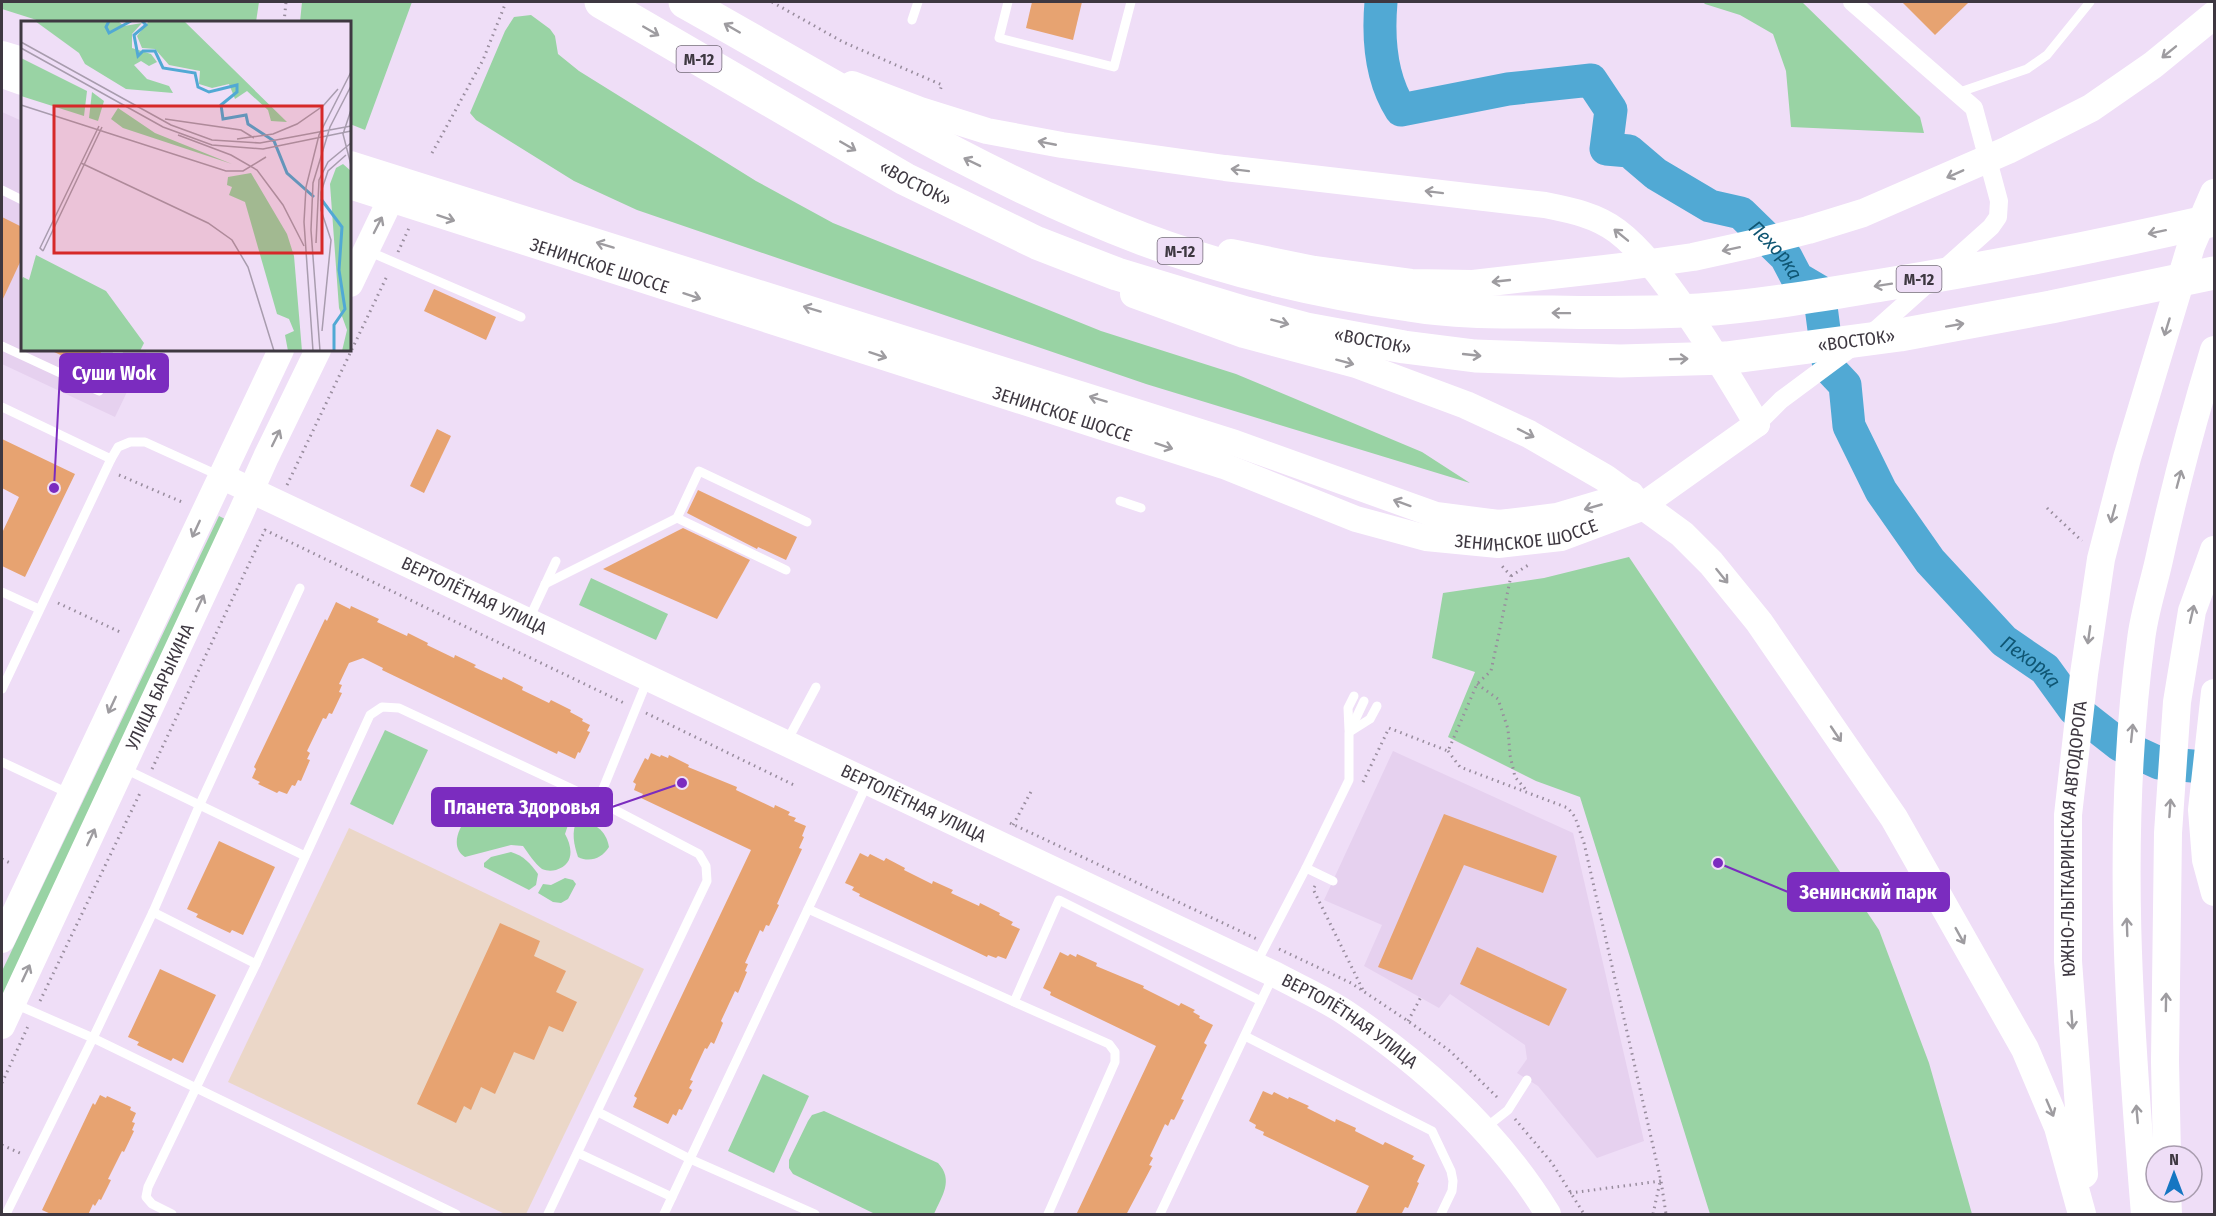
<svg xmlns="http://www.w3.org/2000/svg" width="2216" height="1216" font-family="'Fira Sans Condensed',sans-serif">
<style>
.built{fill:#e6d1ef}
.education{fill:#ebd7c8}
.green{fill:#99d3a4}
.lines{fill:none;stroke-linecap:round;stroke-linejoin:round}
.river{stroke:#51a9d4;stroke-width:33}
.building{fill:#e7a371}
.path{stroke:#988c9d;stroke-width:3;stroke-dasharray:1.5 4.5;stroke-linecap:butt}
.lane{stroke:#fff;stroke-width:9}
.street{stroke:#fff;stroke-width:18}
.secondary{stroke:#fff;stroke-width:26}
.primary{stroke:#fff;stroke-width:28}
.highway{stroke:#fff;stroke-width:33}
.oneway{stroke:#9e9ca0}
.labels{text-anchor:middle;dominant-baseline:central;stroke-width:4.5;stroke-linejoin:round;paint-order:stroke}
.shield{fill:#efdef7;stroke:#736a78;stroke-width:1.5}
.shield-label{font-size:16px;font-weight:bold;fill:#3e3841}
.street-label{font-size:18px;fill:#3e3841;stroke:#efdef7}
.water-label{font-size:20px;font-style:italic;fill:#0f5673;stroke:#efdef7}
.inset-river{fill:none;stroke:#51a9d4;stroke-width:3}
.inset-road{fill:none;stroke:#a89cae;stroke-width:1.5}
.view{fill:#d62828;fill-opacity:0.15;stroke:#d62828;stroke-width:3}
.inset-edge{fill:none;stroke:#3e3841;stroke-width:3}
.leader{fill:none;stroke:#7b2cbf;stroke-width:2}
.callout-dot{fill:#7b2cbf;stroke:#efdef7;stroke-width:2}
.callout{fill:#7b2cbf;stroke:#7b2cbf;stroke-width:2}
.callout-label{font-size:20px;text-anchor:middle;font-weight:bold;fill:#fff}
</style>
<rect width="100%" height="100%" fill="#efdef7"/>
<g class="built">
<polygon points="2,112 22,121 22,350 147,350 115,417 2,364"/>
<polygon points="1393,751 1573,833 1644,1141 1597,1158 1538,1086 1517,1073 1527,1059 1525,1045 1450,994 1439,1008 1364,966 1382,925 1324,900"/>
</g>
<polygon class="education" points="349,828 644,969 526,1214 505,1214 228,1082"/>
<g class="green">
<polygon points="2,2 259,2 256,22 43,22 2,9"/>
<polygon points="302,2 412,2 365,130 350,124 350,22 300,22"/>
<polygon points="1703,2 1802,2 1920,117 1924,133 1791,127 1786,71 1773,34 1740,15 1705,4"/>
<polygon points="531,15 550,29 555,36 558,54 579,71 756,181 833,223 1101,331 1236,374 1422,452 1470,483 1146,384 637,210 574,181 476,120 470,113 505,31 514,17"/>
<polygon points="219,516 227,520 2,997 2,971"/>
<polygon points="1629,557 1879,930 1929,1063 1972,1214 1710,1214 1580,797 1536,781 1448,737 1475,672 1432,658 1443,593 1544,578"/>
<polygon points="591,578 668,614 656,640 579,605"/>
<polygon points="385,730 428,750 393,825 350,804"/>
<path d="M 516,789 L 565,811 L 570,819 L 565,834 C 573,848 574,865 556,870 C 551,871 547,871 542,869 C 535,864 528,853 523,846 L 511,845 L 465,857 C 442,842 473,806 488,796 C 497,791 507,790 516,789 Z"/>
<path d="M 577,820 C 594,822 606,830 609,847 C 602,858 590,863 578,857 C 574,845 571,832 577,820 Z"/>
<path d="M 511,852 C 524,856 530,863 538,874 L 536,885 L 529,890 L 484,867 L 484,863 L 491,857 Z"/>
<polygon points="565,878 573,880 576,884 568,899 561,903 553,902 538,893 543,884 551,885"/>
<polygon points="763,1074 809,1096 774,1173 728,1151"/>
<path d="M 824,1111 L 938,1163 C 954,1180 942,1196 934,1214 L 875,1214 L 793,1174 L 789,1168 L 789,1160 L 808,1121 L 812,1115 Z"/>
</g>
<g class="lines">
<path class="river" id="s1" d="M 1381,2 C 1378,37 1381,79 1401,110 L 1508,89 L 1591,80 L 1611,110 L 1606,149 L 1629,151 L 1656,174 L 1710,206 L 1741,213 L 1786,257 L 1797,278 L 1819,291 L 1829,368 L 1845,385 L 1849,426 L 1881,491 L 1930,561 L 2004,641 L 2045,669 L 2074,709 L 2120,745 L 2159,763 L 2214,768"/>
</g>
<g class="building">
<polygon points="1032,2 1082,2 1073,40 1026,28"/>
<polygon points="1902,2 1969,2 1935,35"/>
<polygon points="2,217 22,227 22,258 2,301"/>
<polygon points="434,289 496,317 486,340 424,311"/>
<polygon points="50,350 102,350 92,370"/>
<polygon points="437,429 451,436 424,493 410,486"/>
<polygon points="2,439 75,474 25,577 2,566 2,533 19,497 2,488"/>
<polygon points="698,490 797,537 786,560 758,547 757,549 687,513"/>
<polygon points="683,528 750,560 717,619 603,569"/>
<polygon points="336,602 350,609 351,606 379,619 377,622 407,636 408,633 428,643 427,645 454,658 455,655 476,665 474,667 502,680 503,677 523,687 522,690 549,703 551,700 571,710 570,712 583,719 582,721 590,725 587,731 590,732 580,753 578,752 575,759 558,751 557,754 382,670 383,668 363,658 349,663 339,684 342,685 339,692 342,693 332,714 329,713 326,719 323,718 307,751 310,753 307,759 310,760 301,781 298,780 295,786 292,785 287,794 279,791 277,793 258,784 260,782 252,778 256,769 254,767 325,619 327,621"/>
<polygon points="651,753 660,757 661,755 668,758 669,755 689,765 688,767 737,787 736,790 774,808 775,805 790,812 788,815 796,818 794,821 806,826 802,836 804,837 799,848 802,849 777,904 779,905 769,926 766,925 763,932 760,930 745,963 748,964 745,971 747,972 738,993 735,991 721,1021 723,1023 714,1044 711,1042 707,1049 705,1048 690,1080 693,1081 689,1088 692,1090 682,1110 679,1109 676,1116 673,1114 668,1124 633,1107 637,1098 634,1096 751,850 641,798 643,794 634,790 636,784 633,782 645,758 648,760"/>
<polygon points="1444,814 1557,856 1543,893 1464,865 1412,980 1378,967"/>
<polygon points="219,841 275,867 243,935 232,930 230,933 196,917 198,914 187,909"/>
<polygon points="860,853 868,857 870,854 884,861 886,858 905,868 904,870 932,884 933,881 953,890 951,893 979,906 980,903 1000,913 999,915 1013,922 1011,925 1020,929 1006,959 998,956 996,958 988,955 987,957 859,896 860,894 852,890 854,887 845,883"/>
<polygon points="500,923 540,941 534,956 566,971 556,992 577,1002 563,1032 549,1026 534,1060 514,1052 495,1094 481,1087 471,1110 464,1106 456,1123 417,1104"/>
<polygon points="1477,947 1567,989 1549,1026 1460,984"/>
<polygon points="1060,952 1068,956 1070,954 1076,957 1077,954 1097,963 1096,966 1144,986 1143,988 1179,1006 1181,1003 1195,1010 1193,1012 1200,1016 1199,1018 1213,1025 1204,1043 1207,1045 1181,1099 1184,1100 1174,1120 1171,1119 1168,1126 1165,1124 1150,1156 1153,1158 1149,1165 1152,1166 1126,1215 1076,1215 1156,1046 1050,995 1051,992 1043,988"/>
<polygon points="160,969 216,995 183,1063 173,1058 171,1061 137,1045 139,1042 128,1037"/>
<polygon points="1263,1091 1272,1095 1274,1092 1288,1099 1289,1097 1309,1106 1307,1108 1335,1122 1336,1119 1356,1128 1355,1131 1383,1145 1385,1142 1414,1156 1412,1159 1425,1165 1417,1182 1419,1183 1408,1208 1405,1207 1401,1215 1355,1215 1369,1186 1263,1135 1264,1132 1255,1128 1256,1125 1249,1121"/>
<polygon points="100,1095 106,1098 107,1096 131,1107 130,1110 136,1113 132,1122 135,1123 132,1130 134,1131 124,1152 122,1151 108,1179 111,1180 101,1200 99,1199 95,1206 93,1204 88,1215 53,1215 42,1210 93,1103 95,1105"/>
</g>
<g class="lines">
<g class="path">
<polyline points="772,2 843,42 942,85 939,93"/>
<polyline points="284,22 286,2"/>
<polyline points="432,153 483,60 506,2"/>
<polyline points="398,252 409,228"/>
<polyline points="119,475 182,502"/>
<polyline points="287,485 388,274"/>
<polyline points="2047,508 2082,541"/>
<polyline points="1511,576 1530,564"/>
<polyline points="58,603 120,632"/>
<polyline points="1477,684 1498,699 1508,729 1510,755 1515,777 1527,791"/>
<polyline points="646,713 796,786"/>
<polyline points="1448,751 1460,767 1568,808 1575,817 1584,843 1661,1181 1666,1214"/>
<polyline points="152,769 265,530 624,703"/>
<polyline points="1363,782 1389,728 1448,751 1477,684 1491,671 1511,576 1502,566"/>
<polyline points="1010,823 1257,939"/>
<polyline points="1013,825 1032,790"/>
<polyline points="2,859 10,863"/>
<polyline points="1315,886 1313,889 1363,990"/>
<polyline points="1279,949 1351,983 1408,1021 1450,1051 1500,1100"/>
<polyline points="40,1001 141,791"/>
<polyline points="1408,1021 1421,997"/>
<polyline points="2,1083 29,1024"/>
<polyline points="1515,1119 1552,1163 1584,1214"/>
<polyline points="2,1145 22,1154"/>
<polyline points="1570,1193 1661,1181"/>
<polyline points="1653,1214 1660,1182"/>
</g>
<g class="lane">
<polyline points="1008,2 999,38 1114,67 1131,2"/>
<polyline points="912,20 918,2"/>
<polyline points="1957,93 2027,69 2047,55 2090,2"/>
<polyline points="2,190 22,200"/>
<polyline points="368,251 521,317"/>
<polyline points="2,346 99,391 119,350"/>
<polyline points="2,407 111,459"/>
<polyline points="1120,501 1141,508"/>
<polyline points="677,518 699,471 807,522"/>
<polyline points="545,584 677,518 786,570"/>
<polyline points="2,592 39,609"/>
<polyline points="529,619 556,561"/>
<polyline points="2,689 111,459 118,447 130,442 145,442 220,476"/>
<polyline points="1349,730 1348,708 1354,696"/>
<polyline points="1351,731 1370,719 1377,706"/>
<polyline points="787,741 816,687"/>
<polyline points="2,762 70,794"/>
<polyline points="125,769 305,856"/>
<polyline points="1306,868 1349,780 1349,733 1364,701"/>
<polyline points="808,909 1014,1002 1059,900 1261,1001 1160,1214"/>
<polyline points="153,912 200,804 300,588"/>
<polyline points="256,964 153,912 93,1038 456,1214"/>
<polyline points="1256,964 1306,868 1333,881"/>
<polyline points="1261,1001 1273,976"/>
<polyline points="1014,1002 1109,1044 1115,1052 1115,1062 1048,1214"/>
<polyline points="1245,1036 1432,1131 1451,1171 1453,1181 1452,1191 1441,1214"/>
<polyline points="598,1112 690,1159 815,1214"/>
<polyline points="1484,1129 1508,1110 1527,1080"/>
<polyline points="578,1153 672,1197"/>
<polyline points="6,1214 93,1038 15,1004"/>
<polyline points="172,1214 152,1204 146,1197 148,1187 256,964 370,715 382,707 399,708 598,801"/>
<polyline points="548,1214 707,881 706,866 699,854 598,801 647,681"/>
<polyline points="664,1214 867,784"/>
</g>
<polyline class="street" points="1757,424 1781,400 1878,328 1991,227 1998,217 1999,201 1974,108 1852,2"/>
<g class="secondary">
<polyline points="2,54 22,60"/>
<polyline points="2,75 22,82"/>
<path d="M 852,84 L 920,110 L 987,131 L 1062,145 L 1225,168 L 1545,205 C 1570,210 1596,215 1617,231 C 1637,246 1653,266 1667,285 C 1700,329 1729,377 1757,424"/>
<polyline points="350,164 1235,443 1436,515 1499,523 1557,516 1631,494"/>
<path id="s2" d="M 350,186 L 1224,466 L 1356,519 L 1426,538 L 1498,545 L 1561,538 L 1636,510 L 1757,424"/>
<polyline points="350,284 398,184"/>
<path id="s3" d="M 221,476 L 1274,974 C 1298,987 1324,998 1346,1013 C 1426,1067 1498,1132 1548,1214"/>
<polyline points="2214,692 2201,810 2205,860 2214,893"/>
<polyline points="2,940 281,350"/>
<path id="s4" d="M 2,1026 L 239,517 L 266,457 L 318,350"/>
</g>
<g class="primary">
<polyline points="1231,253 1314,270 1411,283 1473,284 1622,267 1693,257 1752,244 1808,230 1863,213 2008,150 2091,108 2153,65 2214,15"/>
<polyline points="1134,294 1244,334 1356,364 1466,405 1529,434 1605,478 1682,534 1711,563 1759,622 1894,818 2025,1049 2058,1127 2082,1214"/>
<polyline points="2167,1156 2165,1061 2168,833 2177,702 2192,611 2214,550"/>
<path id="s5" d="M 2084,1174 L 2068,961 L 2068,815 L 2084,674 L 2101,559 L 2127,458 L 2191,246 L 2214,193"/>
<polyline points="2167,1192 2168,1214"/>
<path d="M 2145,1214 C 2129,1023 2115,831 2141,640 C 2144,613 2153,587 2159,560 C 2174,490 2193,419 2214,350"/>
</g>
<g class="highway">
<path id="s6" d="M 601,2 L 905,179 L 1037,243 L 1117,274 L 1246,313 L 1306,329 L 1404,347 L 1475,356 L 1620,361 L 1726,358 L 1900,335 L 2051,307 L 2214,273"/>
<path d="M 685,2 C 835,86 982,178 1143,239 C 1228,271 1319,292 1409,305 C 1456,313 1505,312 1553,312 C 1602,313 1650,313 1699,310 C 1760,306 1821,295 1882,285 C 1994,267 2104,245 2214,220"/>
</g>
</g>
<defs><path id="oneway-shaft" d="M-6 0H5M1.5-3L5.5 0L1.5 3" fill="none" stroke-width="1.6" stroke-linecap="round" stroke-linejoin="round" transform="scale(1.5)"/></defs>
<g class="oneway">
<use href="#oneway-shaft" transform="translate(732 28) rotate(-150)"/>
<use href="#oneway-shaft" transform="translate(651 31) rotate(30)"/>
<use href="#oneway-shaft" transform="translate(2169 52) rotate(141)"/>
<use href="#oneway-shaft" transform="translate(1047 143) rotate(-169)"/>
<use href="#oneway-shaft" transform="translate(848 146) rotate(30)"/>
<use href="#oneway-shaft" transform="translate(972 162) rotate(-154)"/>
<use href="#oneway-shaft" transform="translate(1240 170) rotate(-173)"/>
<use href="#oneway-shaft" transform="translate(1955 174) rotate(156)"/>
<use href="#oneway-shaft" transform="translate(1434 192) rotate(-173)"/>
<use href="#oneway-shaft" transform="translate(446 218) rotate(18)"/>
<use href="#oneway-shaft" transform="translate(378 225) rotate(-63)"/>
<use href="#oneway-shaft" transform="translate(2157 232) rotate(168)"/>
<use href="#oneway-shaft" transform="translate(1621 235) rotate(-141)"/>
<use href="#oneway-shaft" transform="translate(605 245) rotate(-163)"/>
<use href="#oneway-shaft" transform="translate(1731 249) rotate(168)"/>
<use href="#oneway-shaft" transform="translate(1501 281) rotate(174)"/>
<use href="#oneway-shaft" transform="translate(1883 285) rotate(171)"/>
<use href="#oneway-shaft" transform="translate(692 296) rotate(18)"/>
<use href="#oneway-shaft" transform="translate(812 309) rotate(-163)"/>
<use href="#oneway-shaft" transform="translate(1561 313) rotate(-179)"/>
<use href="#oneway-shaft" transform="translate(1280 322) rotate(15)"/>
<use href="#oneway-shaft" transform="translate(1955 325) rotate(-10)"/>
<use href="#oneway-shaft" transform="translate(2167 327) rotate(107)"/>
<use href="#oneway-shaft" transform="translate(878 355) rotate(18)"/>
<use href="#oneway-shaft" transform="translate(1472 355) rotate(6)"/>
<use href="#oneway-shaft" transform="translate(1679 359) rotate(-2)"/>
<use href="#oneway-shaft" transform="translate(1345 362) rotate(15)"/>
<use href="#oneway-shaft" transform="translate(1098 399) rotate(-163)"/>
<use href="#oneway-shaft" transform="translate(1526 433) rotate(27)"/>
<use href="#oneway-shaft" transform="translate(276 438) rotate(-64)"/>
<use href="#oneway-shaft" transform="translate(1164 446) rotate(18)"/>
<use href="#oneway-shaft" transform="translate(2179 479) rotate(-75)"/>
<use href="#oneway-shaft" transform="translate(1402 503) rotate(-160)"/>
<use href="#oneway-shaft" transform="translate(1593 507) rotate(164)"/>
<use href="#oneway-shaft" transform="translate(2113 514) rotate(105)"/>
<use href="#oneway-shaft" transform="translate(196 529) rotate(115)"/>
<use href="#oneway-shaft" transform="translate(1722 576) rotate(51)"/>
<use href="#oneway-shaft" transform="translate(200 603) rotate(-65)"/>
<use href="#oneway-shaft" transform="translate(2192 614) rotate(-77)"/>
<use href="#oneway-shaft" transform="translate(2089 635) rotate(98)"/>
<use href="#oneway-shaft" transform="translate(112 705) rotate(115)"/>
<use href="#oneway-shaft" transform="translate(2132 733) rotate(-84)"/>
<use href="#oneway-shaft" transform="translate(1836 734) rotate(56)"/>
<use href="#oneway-shaft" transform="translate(2170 808) rotate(-86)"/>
<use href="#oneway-shaft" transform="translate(91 837) rotate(-65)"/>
<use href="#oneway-shaft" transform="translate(2127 927) rotate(-92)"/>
<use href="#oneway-shaft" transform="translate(1960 936) rotate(61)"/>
<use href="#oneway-shaft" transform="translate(26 973) rotate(-65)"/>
<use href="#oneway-shaft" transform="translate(2166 1002) rotate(-89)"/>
<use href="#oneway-shaft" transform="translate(2072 1020) rotate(86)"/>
<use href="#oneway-shaft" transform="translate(2050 1108) rotate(67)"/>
<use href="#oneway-shaft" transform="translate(2137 1114) rotate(-95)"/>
</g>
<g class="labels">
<g class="shield">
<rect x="676.5" y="46" width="45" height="26" rx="4.5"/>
<rect x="1157.5" y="238" width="45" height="26" rx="4.5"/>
<rect x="1896.5" y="266" width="45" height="26" rx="4.5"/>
</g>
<g class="shield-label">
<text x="699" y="59">М-12</text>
<text x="1180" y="251">М-12</text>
<text x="1919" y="279">М-12</text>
</g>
<g class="street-label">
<text stroke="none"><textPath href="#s6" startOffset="363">«ВОСТОК»</textPath></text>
<text stroke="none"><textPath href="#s2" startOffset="262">ЗЕНИНСКОЕ ШОССЕ</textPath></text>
<text stroke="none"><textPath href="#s6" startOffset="849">«ВОСТОК»</textPath></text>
<text stroke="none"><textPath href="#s6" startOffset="1335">«ВОСТОК»</textPath></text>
<text stroke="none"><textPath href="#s2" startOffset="748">ЗЕНИНСКОЕ ШОССЕ</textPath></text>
<text stroke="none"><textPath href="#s2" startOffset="1234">ЗЕНИНСКОЕ ШОССЕ</textPath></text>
<text stroke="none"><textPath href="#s3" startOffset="280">ВЕРТОЛЁТНАЯ УЛИЦА</textPath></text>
<text stroke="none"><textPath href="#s4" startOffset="374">УЛИЦА БАРЫКИНА</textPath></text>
<text stroke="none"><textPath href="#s3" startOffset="766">ВЕРТОЛЁТНАЯ УЛИЦА</textPath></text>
<text stroke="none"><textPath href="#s5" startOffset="336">ЮЖНО-ЛЫТКАРИНСКАЯ АВТОДОРОГА</textPath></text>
<text stroke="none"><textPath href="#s3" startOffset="1254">ВЕРТОЛЁТНАЯ УЛИЦА</textPath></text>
</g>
<g class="water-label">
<text stroke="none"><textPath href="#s1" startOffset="584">Пехорка</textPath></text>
<text stroke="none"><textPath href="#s1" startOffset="1088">Пехорка</textPath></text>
</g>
</g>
<g transform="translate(21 21)">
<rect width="330" height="330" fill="#efdef7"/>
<path d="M 14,0 L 97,0 L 103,5 L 121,2 L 111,13 L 111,27 L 130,33 L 136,41 L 128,45 L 120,40 L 113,44 L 126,58 L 148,65 L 152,72 L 105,68 L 64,43 L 58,32 ZM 128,0 L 163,0 L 266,101 L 250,100 L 247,89 L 226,70 L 214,78 L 208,63 L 191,67 L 178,63 L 179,50 L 148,44 L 134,28 L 121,27 L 116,15 ZM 0,37 L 66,70 L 63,95 L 0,75 ZM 71,71 L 83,80 L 77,100 L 68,97 ZM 97,87 L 134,112 L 211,143 L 102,107 L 90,98 ZM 322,143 L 330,150 L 330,330 L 321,330 L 326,309 L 318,287 L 309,163 L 315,147 ZM 230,152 L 266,213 L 273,235 L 281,330 L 267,330 L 264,314 L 273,310 L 268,298 L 256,293 L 224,181 L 208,174 L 211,166 L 206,164 L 207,156 ZM 15,234 L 85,270 L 123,322 L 119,330 L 0,330 L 0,260 L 2,256 L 8,259 Z" fill="#99d3a4"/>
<path class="inset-river" d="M 88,0 L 85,6 L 88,12 L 110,0M 121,0 L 125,4 L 113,14 L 117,35 L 122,30 L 134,30 L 142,47 L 174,52 L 177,66 L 188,71 L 216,64 L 216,71 L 200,84 L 202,98 L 225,94 L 227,103 L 253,120 L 266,152 L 293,176M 300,178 L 321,206 L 318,249 L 324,288 L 313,304 L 313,330"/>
<path class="inset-road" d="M 0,21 L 150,104 L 191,119 L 239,122 L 330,105M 0,27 L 142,106 L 191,124 L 242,128 L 330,110M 0,84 L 205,150 L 222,150 L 245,136M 330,89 L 322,113 L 330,144M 144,98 L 220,109 L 233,117M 157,114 L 210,134 L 236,149 L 262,184 L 283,225M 216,118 L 252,113 L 276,103 L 302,85 L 317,68M 60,142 L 187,202 L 211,219 L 227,246 L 253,330M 295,222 L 298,159 L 307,141 L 330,122M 22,230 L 19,227 L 78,105M 22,230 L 81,106M 301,310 L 310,219 L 300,189 L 300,171 L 307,150 L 325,134M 292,330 L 283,201 L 285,166 L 298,114 L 330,51M 299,330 L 290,209 L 292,162 L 309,106 L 330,65"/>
<path class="view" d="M 33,85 L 301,85 L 301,232 L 33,232 Z"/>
<rect width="330" height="330" class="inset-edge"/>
</g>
<path class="leader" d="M54 488L60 373M682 783L612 807M1718 863L1788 892"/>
<g class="callout-dot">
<circle cx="54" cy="488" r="6"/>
<circle cx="682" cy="783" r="6"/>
<circle cx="1718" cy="863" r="6"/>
</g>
<g class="callout">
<rect x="60" y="354" width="108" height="38" rx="6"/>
<rect x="432" y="788" width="180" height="38" rx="6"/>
<rect x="1788" y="873" width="161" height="38" rx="6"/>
</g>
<g class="callout-label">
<text x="114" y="380">Суши Wok</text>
<text x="522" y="814">Планета Здоровья</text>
<text x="1868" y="899">Зенинский парк</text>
</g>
<rect width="2216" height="1216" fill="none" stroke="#3e3841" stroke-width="6"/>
<g transform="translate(2174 1174)"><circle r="28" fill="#efdef7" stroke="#a89cae" stroke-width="1.5"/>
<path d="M0-4.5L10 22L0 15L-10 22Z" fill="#1576c2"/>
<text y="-9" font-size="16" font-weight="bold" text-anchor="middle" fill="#3e3841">N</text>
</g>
</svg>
